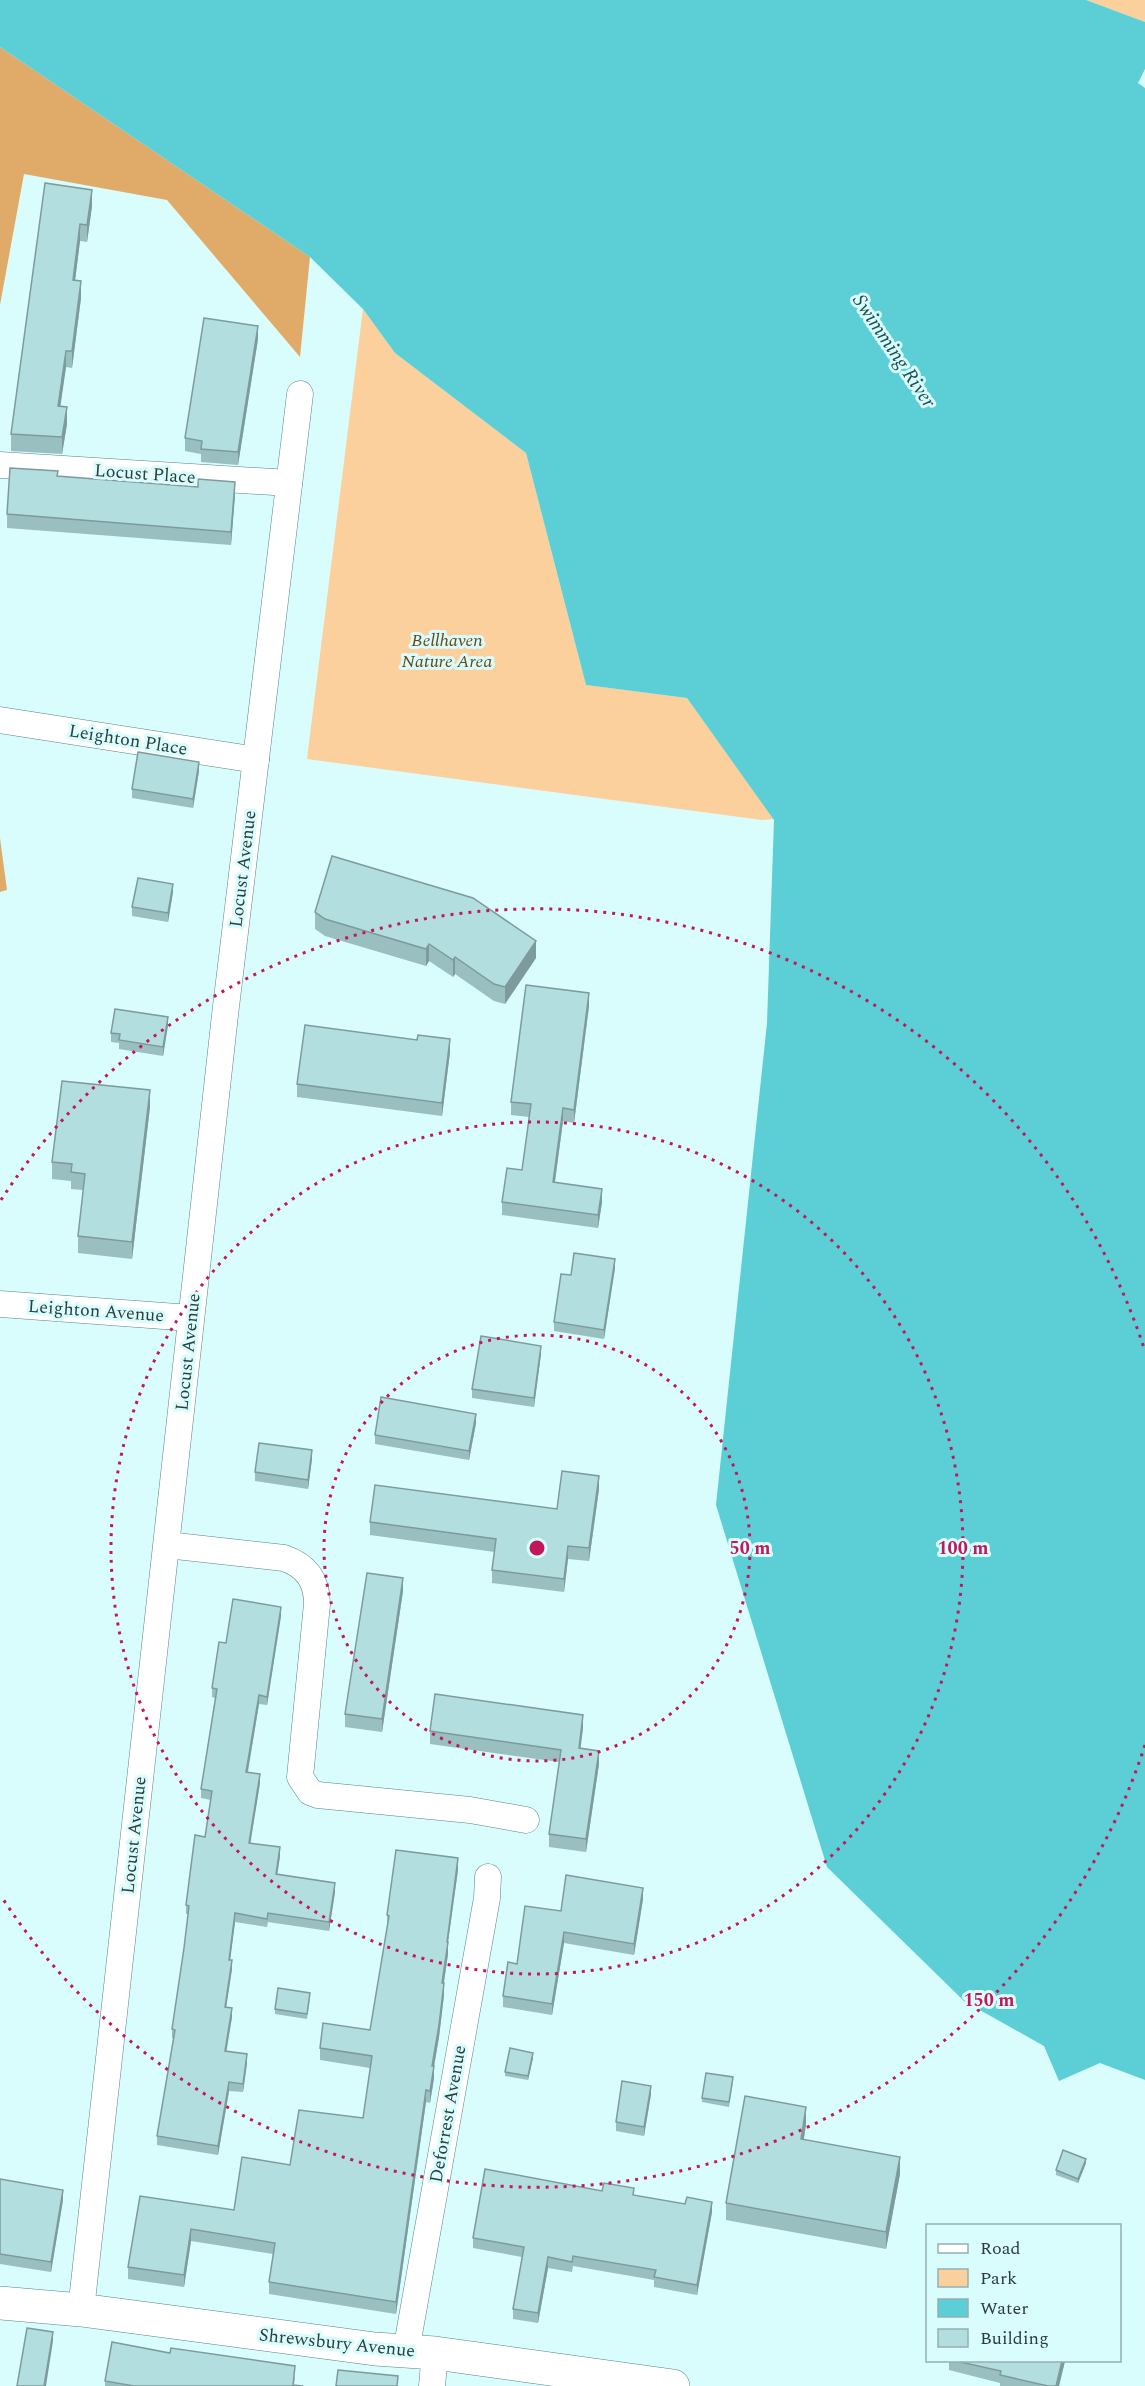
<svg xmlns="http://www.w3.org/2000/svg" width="1145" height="2386" font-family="Spectral,serif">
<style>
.green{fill:#fbd09c}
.forest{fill:#e0ab69}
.water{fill:#5bcfd5}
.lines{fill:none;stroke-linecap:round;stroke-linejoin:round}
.street-casing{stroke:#5b8385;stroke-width:27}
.secondary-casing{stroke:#5b8385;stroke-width:34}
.street{stroke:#fff;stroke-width:26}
.secondary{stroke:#fff;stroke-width:33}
.wall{fill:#9abfc1}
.shaded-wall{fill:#7d9b9d}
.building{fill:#b3dee0;stroke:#7d9b9d;stroke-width:1.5}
.ring{fill:none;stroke:#c2185b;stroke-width:3;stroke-dasharray:3 6}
.labels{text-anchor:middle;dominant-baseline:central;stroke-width:6;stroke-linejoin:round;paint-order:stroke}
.street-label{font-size:18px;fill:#2c3d3e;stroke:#d9fcfd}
.park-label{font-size:18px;font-style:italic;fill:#6a4714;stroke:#d9fcfd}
.water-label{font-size:20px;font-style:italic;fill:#1d4f52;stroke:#d9fcfd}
.centre{fill:#c2185b;stroke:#d9fcfd;stroke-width:3}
.ring-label{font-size:18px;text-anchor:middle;font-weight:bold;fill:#c2185b;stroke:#d9fcfd;stroke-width:6;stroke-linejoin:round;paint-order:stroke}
</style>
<rect width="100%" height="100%" fill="#d9fcfd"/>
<g class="green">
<polygon points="1086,0 1145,0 1145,22"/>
<polygon points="363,309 395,353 526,453 586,685 687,698 774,819 762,820 307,759"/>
</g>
<g class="forest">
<polygon points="0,47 310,257 300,357 167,200 24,174 0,305"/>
<polygon points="0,838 7,890 0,892"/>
</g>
<polygon class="water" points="0,0 1086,0 1145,22 1145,69 1138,83 1145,88 1145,2080 1100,2063 1059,2081 1044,2046 964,2001 827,1867 716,1505 767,1023 774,820 687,698 586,685 526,453 395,353 363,309 310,257 0,47"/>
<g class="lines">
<defs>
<g id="street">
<polyline points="0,465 289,483"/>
<polyline points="0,720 256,760"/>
<polyline points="0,1304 191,1318"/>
<path d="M 167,1545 L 284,1558 C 307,1566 317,1581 317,1604 L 300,1777 L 310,1792 L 318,1795 L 470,1810 L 526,1820"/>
<polyline points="81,2310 225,1015 300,394"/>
<polyline points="406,2351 487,1898 488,1877"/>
<polyline points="432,2386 435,2353"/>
</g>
<polyline id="secondary" points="0,2303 81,2310 375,2349 435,2353 673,2386"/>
</defs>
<use href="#street" class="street-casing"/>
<use href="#secondary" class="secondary-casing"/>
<use href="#street" class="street"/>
<use href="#secondary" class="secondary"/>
</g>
<g class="wall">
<polygon points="45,183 92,206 87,242 80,241 75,280 81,298 72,368 66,367 60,406 67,424 62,454 11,451 11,434"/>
<polygon points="258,339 238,465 201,462 201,454 185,451 185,438"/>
<polygon points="58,476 235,495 231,545 7,528 7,514"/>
<polygon points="199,771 193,808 132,798 132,789"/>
<polygon points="173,892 168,922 132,916 132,907"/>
<polygon points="315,912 536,958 505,1004 494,1001 455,974 453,977 429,961 426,966 325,936 315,929"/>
<polygon points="589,1006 574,1123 563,1121 555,1182 602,1202 598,1228 502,1215 502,1202 522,1170 529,1117 511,1115 511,1102"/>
<polygon points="168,1025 163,1056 119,1049 119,1043 111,1042 111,1033"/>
<polygon points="450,1052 442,1116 297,1097 297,1084"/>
<polygon points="150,1107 132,1259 78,1253 78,1236 83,1190 71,1189 71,1181 52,1179 52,1162"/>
<polygon points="615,1268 604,1339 554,1331 554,1322 571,1275"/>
<polygon points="541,1354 534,1407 472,1398 472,1389"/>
<polygon points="476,1423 469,1460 375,1444 375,1435"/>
<polygon points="312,1459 308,1489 255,1481 255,1472"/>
<polygon points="599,1489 589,1561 568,1559 564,1592 492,1583 492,1570 495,1552 370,1535 370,1522 557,1509"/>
<polygon points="403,1591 382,1732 345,1727 345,1714"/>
<polygon points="281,1616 267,1705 259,1704 248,1772 260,1783 250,1843 280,1856 277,1875 335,1892 329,1931 268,1922 267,1927 235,1922 230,1960 232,1969 226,2007 232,2017 226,2051 247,2063 243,2092 229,2091 218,2155 157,2145 157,2136 174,2038 172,2038 172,2029 184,1948 188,1914 186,1914 186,1905 205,1837 211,1800 201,1798 201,1789 215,1698 212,1697 212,1688 226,1643"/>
<polygon points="583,1728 580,1748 599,1764 586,1852 549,1847 549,1834 559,1762 430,1744 430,1731"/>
<polygon points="458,1870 448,1942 448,1954 444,1983 444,1995 439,2037 434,2066 434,2078 430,2103 426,2102 396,2314 269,2294 269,2282 273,2254 191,2241 184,2287 128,2279 128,2267 140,2196 234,2210 290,2165 363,2118 370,2068 320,2060 320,2048 370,2030 387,1927 387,1915"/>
<polygon points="643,1899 634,1955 564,1943 552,2015 503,2007 503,1996 517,1964 561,1911"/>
<polygon points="310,1998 307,2019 275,2014 275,2009"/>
<polygon points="533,2058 528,2080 505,2076 505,2072"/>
<polygon points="733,2082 729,2107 702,2102 702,2098"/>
<polygon points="651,2094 644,2136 616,2131 616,2122"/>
<polygon points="806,2124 804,2139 900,2174 886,2249 726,2220 726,2203"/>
<polygon points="1086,2163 1078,2183 1056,2175 1056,2170"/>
<polygon points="0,2179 63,2200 51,2272 0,2264"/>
<polygon points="602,2191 634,2195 712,2212 697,2295 654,2287 654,2280 573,2266 572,2272 548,2268 538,2323 513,2319 513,2309 522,2257 473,2248 473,2238"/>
<polygon points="949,2361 1065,2361 1059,2386 1000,2386 1000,2383 949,2370"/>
<polygon points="295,2377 294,2385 303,2386 105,2386 105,2381"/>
</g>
<g class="shaded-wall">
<polygon points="92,190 92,206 87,242 87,225"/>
<polygon points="80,224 80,241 73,297 73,280"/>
<polygon points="81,281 81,298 72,368 72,351"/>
<polygon points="258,326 258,339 238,465 238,452"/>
<polygon points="66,351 66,367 58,423 58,406"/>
<polygon points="67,407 67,424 62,454 62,437"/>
<polygon points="235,482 235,495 231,545 231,532"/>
<polygon points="199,762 199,771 193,808 193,799"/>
<polygon points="173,884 173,892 168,922 168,913"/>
<polygon points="536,941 536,958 505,1004 505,987"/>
<polygon points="429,944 429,961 426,966 426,949"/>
<polygon points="455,957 455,974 453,977 453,960"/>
<polygon points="589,993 589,1006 574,1123 574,1110"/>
<polygon points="168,1017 168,1025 163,1056 163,1047"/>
<polygon points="450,1039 450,1052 442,1116 442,1103"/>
<polygon points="150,1090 150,1107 132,1259 132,1242"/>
<polygon points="563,1108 563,1121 553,1195 553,1182"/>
<polygon points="602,1189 602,1202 598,1228 598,1215"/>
<polygon points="615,1259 615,1268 604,1339 604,1330"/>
<polygon points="541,1346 541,1354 534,1407 534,1398"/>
<polygon points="476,1414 476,1423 469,1460 469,1451"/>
<polygon points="312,1450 312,1459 308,1489 308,1480"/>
<polygon points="599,1476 599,1489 589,1561 589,1548"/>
<polygon points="568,1546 568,1559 564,1592 564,1579"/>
<polygon points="403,1578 403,1591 382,1732 382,1719"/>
<polygon points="281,1607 281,1616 267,1705 267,1697"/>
<polygon points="259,1695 259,1704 246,1781 246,1772"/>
<polygon points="583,1715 583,1728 579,1761 579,1748"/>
<polygon points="599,1751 599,1764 586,1852 586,1839"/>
<polygon points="260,1774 260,1783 249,1852 249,1843"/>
<polygon points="280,1847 280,1856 276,1883 276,1874"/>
<polygon points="458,1858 458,1870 447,1949 448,1942 448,1954 442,1994 442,1983 447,1942"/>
<polygon points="335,1883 335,1892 329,1931 329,1922"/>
<polygon points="643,1888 643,1899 634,1955 634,1944"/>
<polygon points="235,1913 235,1922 229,1969 229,1960"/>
<polygon points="564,1932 564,1943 552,2015 552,2004"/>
<polygon points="232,1960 232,1969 225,2015 225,2007"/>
<polygon points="444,1983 444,1995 439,2037 432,2078 432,2066"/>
<polygon points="232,2008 232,2017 225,2060 225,2051"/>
<polygon points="533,2053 533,2058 528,2080 528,2076"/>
<polygon points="247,2054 247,2063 243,2092 243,2084"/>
<polygon points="434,2066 434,2078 430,2103 430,2091"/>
<polygon points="229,2082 229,2091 218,2155 218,2146"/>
<polygon points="651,2086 651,2094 644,2136 644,2127"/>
<polygon points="426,2090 426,2102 396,2314 396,2302"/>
<polygon points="806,2107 806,2124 801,2156 801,2139"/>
<polygon points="900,2157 900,2174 886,2249 886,2232"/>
<polygon points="1086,2159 1086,2163 1078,2183 1078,2179"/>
<polygon points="63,2190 63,2200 51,2272 51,2262"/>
<polygon points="712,2202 712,2212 697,2295 697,2285"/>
<polygon points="191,2229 191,2241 184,2287 184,2275"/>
<polygon points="548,2257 548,2268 538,2323 538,2313"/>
<polygon points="53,2332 53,2341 46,2386 44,2386"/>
<polygon points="1062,2361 1065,2361 1059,2386 1056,2386"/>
</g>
<g class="building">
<polygon points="45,183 92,190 87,225 80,224 73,280 81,281 72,351 66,351 58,406 67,407 62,437 11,434"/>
<polygon points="204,318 258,326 238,452 201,449 202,441 185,438"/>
<polygon points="10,468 58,471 57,476 198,487 198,479 235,482 231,532 7,514"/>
<polygon points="138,752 199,762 193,799 132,789"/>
<polygon points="332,856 473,898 536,941 505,987 494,984 455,957 453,960 429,944 426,949 325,919 315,912"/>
<polygon points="138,878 173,884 168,913 132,907"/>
<polygon points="526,985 589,993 574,1110 563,1108 553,1182 602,1189 598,1215 502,1202 507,1168 522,1170 531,1104 511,1102"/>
<polygon points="115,1009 168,1017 163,1047 119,1040 120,1034 111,1033"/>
<polygon points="305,1025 417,1040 418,1035 450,1039 442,1103 297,1084"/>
<polygon points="62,1081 150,1090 132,1242 78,1236 85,1174 71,1172 72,1164 52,1162"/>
<polygon points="574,1253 615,1259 604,1330 554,1322 561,1274 571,1275"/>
<polygon points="481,1336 541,1346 534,1398 472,1389"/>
<polygon points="381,1397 476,1414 469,1451 375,1435"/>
<polygon points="259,1443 312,1450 308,1480 255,1472"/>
<polygon points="562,1471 599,1476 589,1548 568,1546 564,1579 492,1570 496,1539 370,1522 375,1485 557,1509"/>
<polygon points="367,1573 403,1578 382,1719 345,1714"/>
<polygon points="233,1599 281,1607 267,1697 259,1695 246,1772 260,1774 249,1843 280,1847 276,1874 335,1883 329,1922 268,1913 267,1919 235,1913 229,1960 232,1960 225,2007 232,2008 225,2051 247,2054 243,2084 229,2082 218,2146 157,2136 175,2030 172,2029 184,1948 189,1906 186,1905 195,1835 205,1837 212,1791 201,1789 217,1689 212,1688 219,1642 226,1643"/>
<polygon points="435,1694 583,1715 579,1748 599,1751 586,1839 549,1834 561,1750 430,1731"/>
<polygon points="396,1850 458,1858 447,1942 448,1942 442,1983 444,1983 439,2025 432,2066 434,2066 430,2091 426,2090 396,2302 269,2282 275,2243 191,2229 184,2275 128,2267 140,2196 234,2210 242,2157 290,2165 299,2110 363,2118 372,2056 320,2048 323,2023 370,2030 389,1916 387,1915"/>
<polygon points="566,1875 643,1888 634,1944 564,1932 552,2004 503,1996 508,1962 517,1964 525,1906 561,1911"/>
<polygon points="278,1988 310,1993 307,2014 275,2009"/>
<polygon points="510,2048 533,2053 528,2076 505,2072"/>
<polygon points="706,2073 733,2077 729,2102 702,2098"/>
<polygon points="622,2081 651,2086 644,2127 616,2122"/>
<polygon points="745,2096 806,2107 801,2139 900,2157 886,2232 726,2203"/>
<polygon points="1063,2150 1086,2159 1078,2179 1056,2170"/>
<polygon points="485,2169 602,2191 604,2183 634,2188 633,2195 685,2204 687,2197 712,2202 697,2285 654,2277 656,2270 573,2256 572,2262 548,2257 538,2313 513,2309 524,2247 473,2238"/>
<polygon points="0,2179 63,2190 51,2262 0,2254"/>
<polygon points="27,2328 53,2332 44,2386 17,2386"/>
<polygon points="112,2342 170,2353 171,2348 295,2366 293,2385 303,2386 134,2386 105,2381"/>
<polygon points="956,2361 1062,2361 1056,2386 1048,2386 1000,2375 1001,2371"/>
<polygon points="338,2370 398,2376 397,2386 336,2386"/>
</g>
<g class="ring">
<circle cx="537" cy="1548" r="213"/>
<circle cx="537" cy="1548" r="426"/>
<path d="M1145 1745A639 639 0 0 1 1 1896M1 1200A639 639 0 0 1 1145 1351"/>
</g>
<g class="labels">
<g class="street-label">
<text transform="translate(145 474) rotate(4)">Locust Place</text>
<text transform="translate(128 740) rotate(9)">Leighton Place</text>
<text transform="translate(243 869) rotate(-83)">Locust Avenue</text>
<text transform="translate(96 1311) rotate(4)">Leighton Avenue</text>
<text transform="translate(188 1352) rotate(-84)">Locust Avenue</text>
<text transform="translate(134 1835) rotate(-84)">Locust Avenue</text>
<text transform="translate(448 2114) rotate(-80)">Deforrest Avenue</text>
<text transform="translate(337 2343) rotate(6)">Shrewsbury Avenue</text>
</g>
<g class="park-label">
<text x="447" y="640">Bellhaven<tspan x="447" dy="21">Nature Area</tspan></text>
</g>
<g class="water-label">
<text transform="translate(894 351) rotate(56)">Swimming River</text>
</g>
</g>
<circle cx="537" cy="1548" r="9" class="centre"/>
<g class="ring-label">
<text x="750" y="1554">50 m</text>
<text x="963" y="1554">100 m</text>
<text x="989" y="2006">150 m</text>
</g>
<rect x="926" y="2224" width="195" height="138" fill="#d9fcfd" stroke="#94b0b1" stroke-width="1.5"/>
<rect x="938" y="2244" width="30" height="9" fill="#ffffff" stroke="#94b0b1" stroke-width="1.5"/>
<text x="980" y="2254" font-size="18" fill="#2c3d3e">Road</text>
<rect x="938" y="2269" width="30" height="18" fill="#fbd09c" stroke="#94b0b1" stroke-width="1.5"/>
<text x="980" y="2284" font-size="18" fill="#2c3d3e">Park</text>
<rect x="938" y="2299" width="30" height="18" fill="#5bcfd5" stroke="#94b0b1" stroke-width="1.5"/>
<text x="980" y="2314" font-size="18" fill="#2c3d3e">Water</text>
<rect x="938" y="2329" width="30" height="18" fill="#b3dee0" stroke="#94b0b1" stroke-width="1.5"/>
<text x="980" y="2344" font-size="18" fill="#2c3d3e">Building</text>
</svg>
